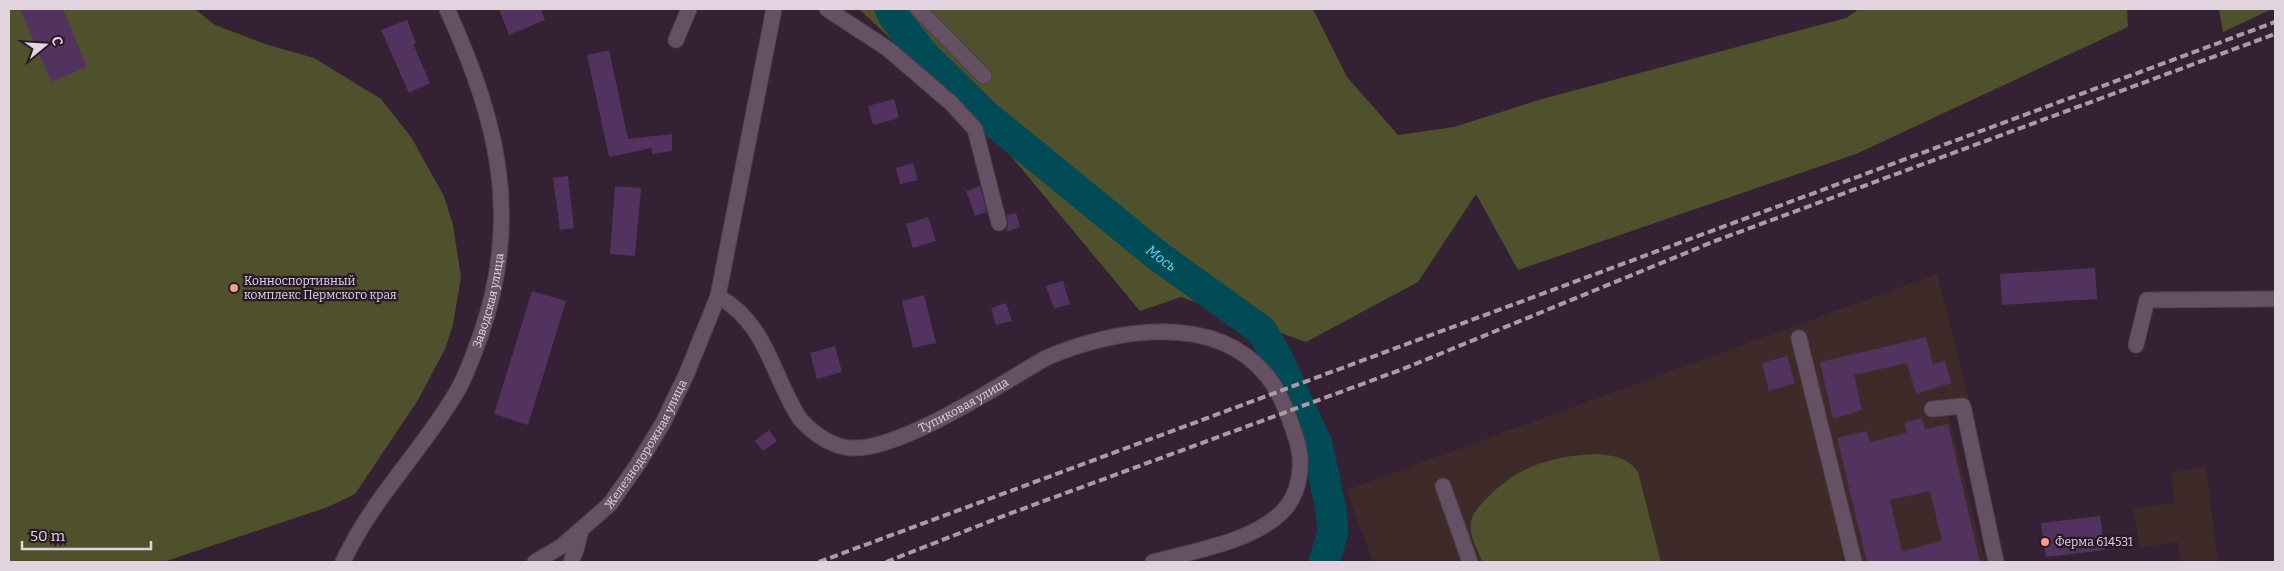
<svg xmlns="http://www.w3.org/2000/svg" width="2284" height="571" font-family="Bitter,serif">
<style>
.education{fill:#3e2a29}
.green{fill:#4e512b}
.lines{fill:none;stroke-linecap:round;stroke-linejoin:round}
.river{stroke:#004b56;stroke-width:31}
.building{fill:#523360;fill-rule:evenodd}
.minor-casing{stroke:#4e3f4e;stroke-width:17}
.minor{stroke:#655064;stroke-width:15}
.rail{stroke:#aa9ba8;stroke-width:4;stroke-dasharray:8 4;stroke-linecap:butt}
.poi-dot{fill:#f59d8f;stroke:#2a1729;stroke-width:2}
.labels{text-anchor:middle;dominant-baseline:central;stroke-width:4.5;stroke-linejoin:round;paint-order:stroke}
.poi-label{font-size:12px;fill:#e1d4df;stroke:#2a1729;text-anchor:start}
.street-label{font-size:12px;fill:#e1d4df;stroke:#2a1729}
.water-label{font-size:14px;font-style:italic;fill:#62dbf3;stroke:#2a1729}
</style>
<rect width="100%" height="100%" fill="#342133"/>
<g class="education">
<polygon points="1937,274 1972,410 1949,416 1985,562 1373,562 1346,490"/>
<polygon points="2206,467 2218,562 2181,562 2178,542 2139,547 2134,508 2175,503 2171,472"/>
</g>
<g class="green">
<polygon points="9,9 195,9 215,25 265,44 314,58 381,99 411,137 444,196 453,225 461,277 453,325 445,349 418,400 355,494 328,507 163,562 9,562"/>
<polygon points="859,9 1313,9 1347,77 1398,135 1454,127 1542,99 1846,18 1859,9 2127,9 2128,27 1856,154 1518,270 1476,194 1418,282 1306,342 1181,297 1140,311 996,138"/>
<polygon points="2219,9 2272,9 2223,32"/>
<path d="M 1597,454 C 1615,456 1627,457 1638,472 L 1661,562 L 1482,562 C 1478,550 1468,534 1471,521 C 1473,512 1482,503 1489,496 C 1520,465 1554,456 1597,454 Z"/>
</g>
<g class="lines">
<path class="river" id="s1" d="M 890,9 L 894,17 L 924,55 L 984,114 L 1158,256 L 1261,330 L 1275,353 L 1317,444 L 1331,510 L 1333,532 L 1324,562"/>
</g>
<g class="building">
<polygon points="20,9 63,9 87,67 51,82"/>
<polygon points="499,9 541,9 545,20 509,35"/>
<polygon points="407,20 416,43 413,44 430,83 409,93 381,30"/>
<polygon points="609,50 628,139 672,134 672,151 652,154 652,148 609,157 587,55"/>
<polygon points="894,99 899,118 873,125 868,106"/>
<polygon points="913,163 918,180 900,184 896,168"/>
<polygon points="568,176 574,228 560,230 553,178"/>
<polygon points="615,186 641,188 635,256 610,254"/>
<polygon points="980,186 987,212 975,216 966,191"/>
<polygon points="1016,213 1020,227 1006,232 1008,225 1007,215"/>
<polygon points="928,217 936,241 913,248 906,224"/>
<polygon points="2095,268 2097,299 2002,305 2000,274"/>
<polygon points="1063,281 1070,304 1054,309 1046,286"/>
<polygon points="532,291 566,301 528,425 494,414"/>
<polygon points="924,295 936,343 913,348 902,301"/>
<polygon points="1006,303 1012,321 996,325 991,308"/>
<polygon points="1926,337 1933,364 1945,361 1951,383 1916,394 1907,363 1854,375 1862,410 1833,419 1820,362"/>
<polygon points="835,346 842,372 817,379 810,353"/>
<polygon points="1787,356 1795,383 1769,391 1762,363"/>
<path d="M 1922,418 L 1925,429 L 1948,424 L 1980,562 L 1867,562 L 1837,438 L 1867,431 L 1870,442 L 1907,433 L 1905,422 ZM 1930,491 L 1942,541 L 1902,551 L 1890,500 Z"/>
<polygon points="769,430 777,441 763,451 755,441"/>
<polygon points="2100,516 2105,550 2046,557 2041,523"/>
</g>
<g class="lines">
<defs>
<g id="minor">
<polyline points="827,9 888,49 951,103 975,129 999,223"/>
<polyline points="918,9 984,76"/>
<polyline points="676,40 689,9"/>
<path id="s2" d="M 718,296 C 768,325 771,374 800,419 C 814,434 831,447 852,448 C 900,451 1002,383 1046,358 C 1112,329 1215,311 1267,376 C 1281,393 1289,417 1296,438 C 1304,462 1301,493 1282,512 C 1252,542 1193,551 1153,562"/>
<polyline points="1799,338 1854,562"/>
<polyline points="2136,345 2147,300 2275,299"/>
<polyline points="1932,409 1963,406 1996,562"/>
<polyline points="1443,486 1470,562"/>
<path id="s3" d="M 343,562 C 371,500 422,451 456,393 C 467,375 474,353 481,334 C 522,216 497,118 447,9"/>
<path id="s4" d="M 535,562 L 562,546 L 610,504 L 638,464 L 663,423 L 687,373 L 718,296 L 774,9"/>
<polyline points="571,562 576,550 581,530"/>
</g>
</defs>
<use href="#minor" class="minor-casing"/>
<use href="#minor" class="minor"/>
<g class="rail">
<polyline points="819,562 2275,22"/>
<polyline points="886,562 1006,515 1403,369 1715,241 2275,34"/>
</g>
</g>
<g class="poi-dot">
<circle cx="234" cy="288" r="5"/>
<circle cx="2045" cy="542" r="5"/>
</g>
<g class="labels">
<g class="poi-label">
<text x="244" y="281">Конноспортивный<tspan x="244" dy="14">комплекс Пермского края</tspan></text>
<text x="2055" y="542">Ферма 614531</text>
</g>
<g class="street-label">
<text stroke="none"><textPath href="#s3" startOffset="302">Заводская улица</textPath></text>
<text stroke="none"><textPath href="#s2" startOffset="332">Тупиковая улица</textPath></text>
<text stroke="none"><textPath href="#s4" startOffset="165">Железнодорожная улица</textPath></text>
</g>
<g class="water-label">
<text stroke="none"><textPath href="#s1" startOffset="370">Мось</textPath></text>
</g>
</g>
<rect width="2284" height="571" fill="none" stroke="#e1d4df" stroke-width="20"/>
<g transform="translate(45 45) rotate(72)" stroke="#2a1729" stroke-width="4" paint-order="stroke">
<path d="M0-4L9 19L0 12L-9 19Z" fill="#e1d4df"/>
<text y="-8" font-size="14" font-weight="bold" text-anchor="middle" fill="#e1d4df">С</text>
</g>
<path d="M22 541v8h129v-8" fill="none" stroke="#e1d4df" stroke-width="2.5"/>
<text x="30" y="541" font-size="15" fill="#e1d4df" stroke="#2a1729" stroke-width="4" paint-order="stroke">50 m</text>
</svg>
